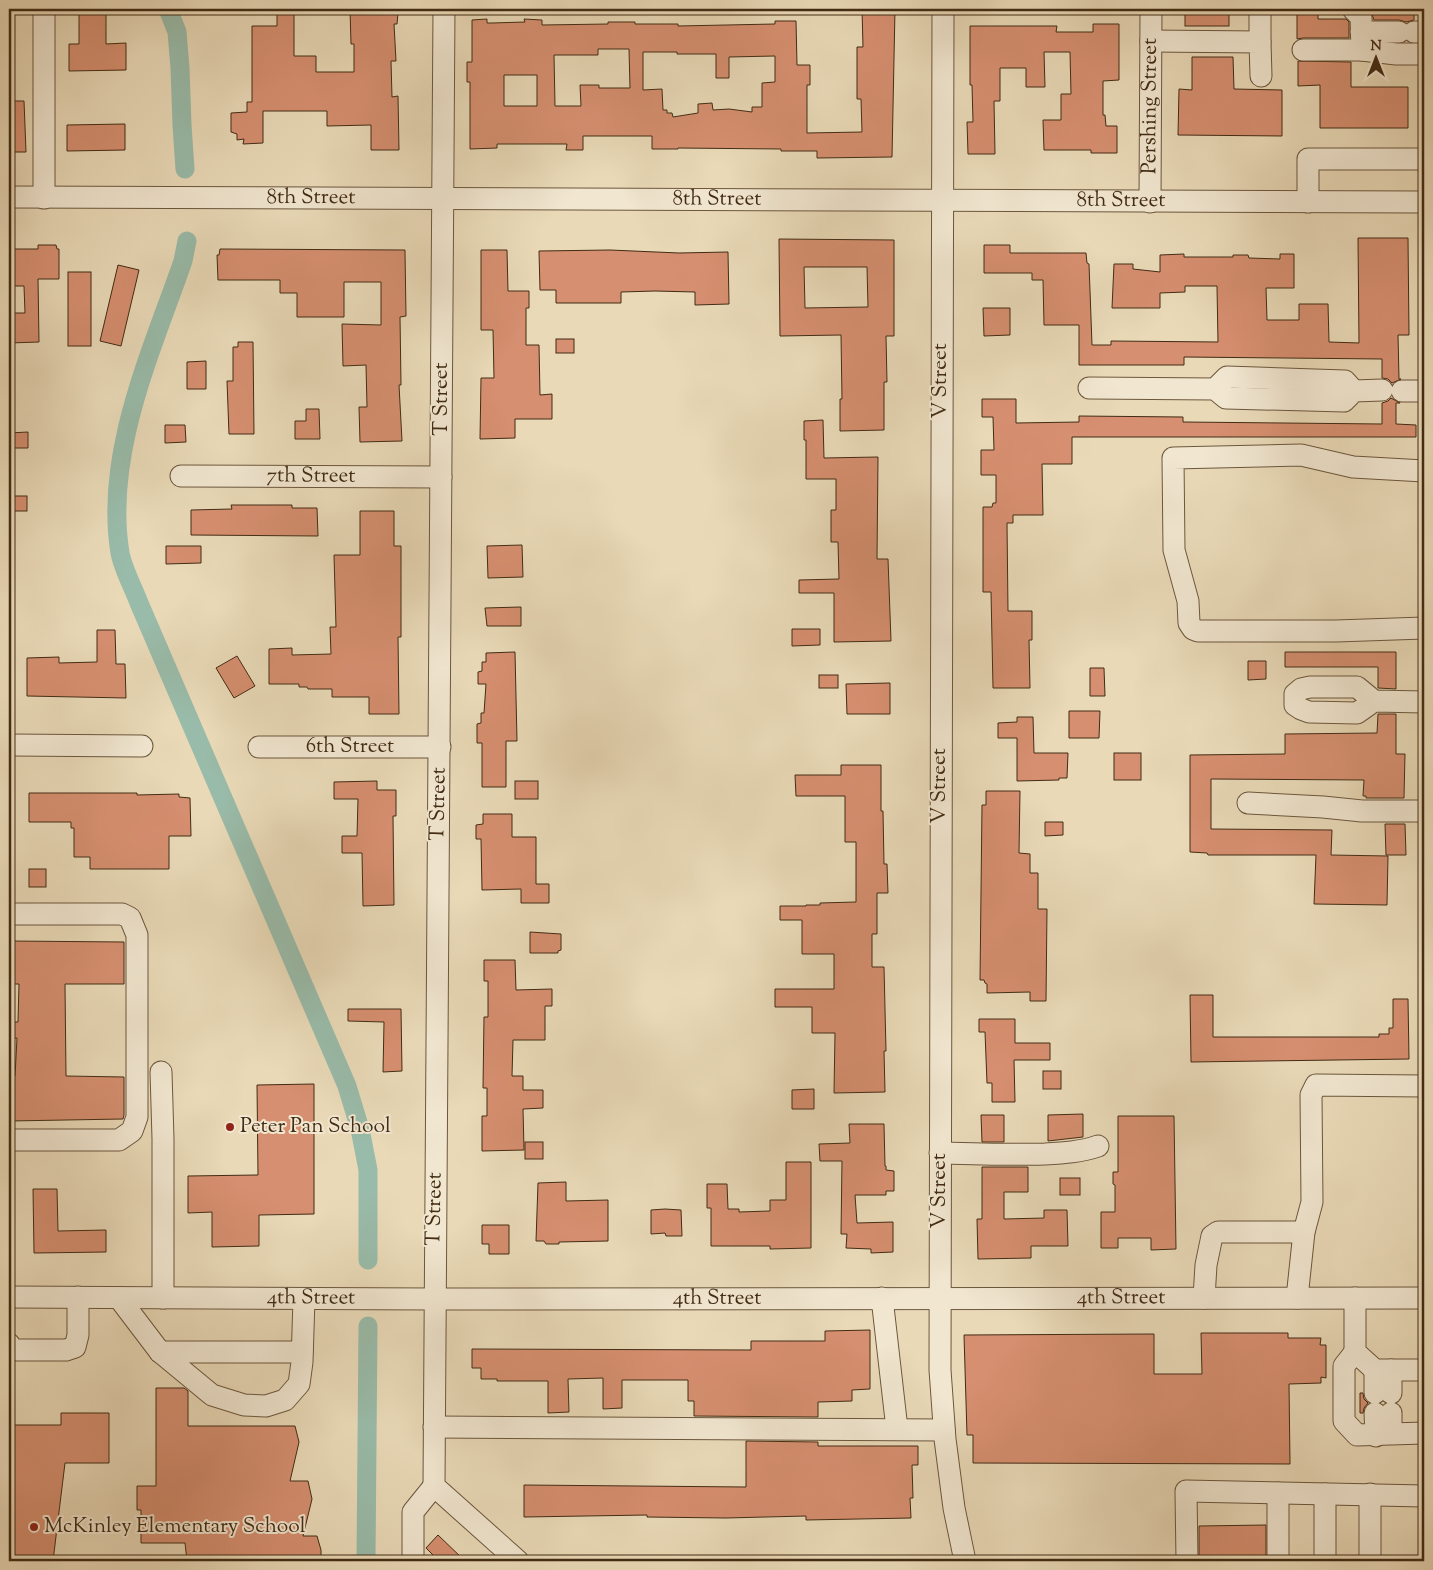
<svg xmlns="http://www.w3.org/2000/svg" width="1433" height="1570" font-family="'Sorts Mill Goudy',serif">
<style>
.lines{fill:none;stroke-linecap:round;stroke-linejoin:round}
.canal{stroke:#99bba9;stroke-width:19}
.building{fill:#d68f70;stroke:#422c14;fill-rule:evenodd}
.minor-casing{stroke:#6c573d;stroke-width:23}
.minor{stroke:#f1e6d0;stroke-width:21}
.poi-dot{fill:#8f2418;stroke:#f1e6d0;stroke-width:2}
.labels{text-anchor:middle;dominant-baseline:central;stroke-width:4;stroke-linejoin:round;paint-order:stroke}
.street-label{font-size:21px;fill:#422c14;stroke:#f1e6d0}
.poi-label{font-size:21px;fill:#422c14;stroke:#f1e6d0;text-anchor:start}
</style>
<rect width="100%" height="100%" fill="#e9d9b7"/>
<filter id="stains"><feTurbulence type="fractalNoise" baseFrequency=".004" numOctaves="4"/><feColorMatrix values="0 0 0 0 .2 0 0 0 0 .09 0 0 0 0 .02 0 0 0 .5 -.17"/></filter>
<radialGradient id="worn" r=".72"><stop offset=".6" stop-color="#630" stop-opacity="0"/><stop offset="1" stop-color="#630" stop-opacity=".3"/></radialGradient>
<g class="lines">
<g class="canal">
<polyline points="168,9 177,32 180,68 182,125 185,169"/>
<path d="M 187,241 L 183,261 C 151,353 104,454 120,553 C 123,569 133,587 139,603 L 347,1086 L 360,1129 L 368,1170 L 368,1260"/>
<polyline points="366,1561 368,1326"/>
</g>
</g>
<g class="building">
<polygon points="79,9 106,9 106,44 126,43 126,70 69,71 69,44 79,44"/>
<polygon points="277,9 294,9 294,56 316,56 316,72 354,72 354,44 351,44 350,9 390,9 391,12 398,13 397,24 394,24 396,61 391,61 392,97 398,96 399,150 371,150 371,125 327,126 327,111 263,111 263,143 243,144 244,139 237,140 237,134 231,132 231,113 247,112 247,102 252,102 252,26 277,26"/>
<path d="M 862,9 L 895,9 L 892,157 L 817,158 L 817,151 L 781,151 L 781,149 L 678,148 L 678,149 L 652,149 L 652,136 L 583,136 L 583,150 L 566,150 L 567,144 L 497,144 L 497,148 L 470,149 L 470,82 L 467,82 L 467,62 L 472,62 L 472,20 L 487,19 L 487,23 L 492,23 L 525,22 L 524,19 L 542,20 L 542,25 L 608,24 L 608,22 L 635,22 L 635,24 L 678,24 L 678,26 L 775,24 L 775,21 L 796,21 L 797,65 L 810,65 L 810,85 L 807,85 L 807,133 L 862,132 L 861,99 L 857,99 L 857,47 L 863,47 ZM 598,49 L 629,49 L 630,88 L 599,88 L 599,85 L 580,85 L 581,106 L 555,106 L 554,55 L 598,55 ZM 643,52 L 677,52 L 677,54 L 716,54 L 716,78 L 729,78 L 729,57 L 775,56 L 775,82 L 762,83 L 762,107 L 752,107 L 752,112 L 729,109 L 713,110 L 712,103 L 698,104 L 698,113 L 673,117 L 672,113 L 667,113 L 667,110 L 663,110 L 662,89 L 643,90 ZM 504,75 L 537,75 L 537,106 L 504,106 Z"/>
<rect x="1185" y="9" width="44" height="17"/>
<polygon points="1297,9 1318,9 1318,19 1346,19 1349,22 1349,38 1303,38 1297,39"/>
<polygon points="1370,9 1414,9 1414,20 1406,22 1399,20 1374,20"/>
<polygon points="1093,24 1119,24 1119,80 1103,81 1103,115 1105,115 1106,126 1117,126 1117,153 1091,153 1091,150 1044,150 1043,120 1061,120 1061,94 1071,94 1070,52 1044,52 1045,87 1026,87 1026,68 1000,68 1000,101 994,101 995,154 968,154 967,122 973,122 972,85 970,85 970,26 1057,26 1056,32 1093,32"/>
<polygon points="1192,57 1233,57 1234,89 1282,90 1282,136 1178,135 1179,89 1192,90"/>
<polygon points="1298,61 1351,62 1351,87 1408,87 1408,128 1320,128 1320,85 1298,86"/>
<polygon points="9,101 24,101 26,152 9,152"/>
<polygon points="125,124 125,150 67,151 67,125"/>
<polygon points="1358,238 1408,238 1409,335 1398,335 1399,379 1401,379 1392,383 1388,379 1382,378 1382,359 1184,357 1184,365 1079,365 1079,325 1044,325 1043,280 1032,280 1032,273 984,273 984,245 1010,245 1010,253 1086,253 1087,263 1089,264 1092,345 1111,345 1111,341 1218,342 1217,286 1185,286 1185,292 1160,293 1160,308 1112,308 1114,264 1133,264 1133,269 1160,272 1160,255 1184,254 1184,257 1233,257 1233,255 1248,255 1249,258 1280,259 1280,254 1294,254 1294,288 1266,288 1267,320 1299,320 1299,304 1328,304 1329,342 1359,343"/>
<path d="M 779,239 L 894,240 L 894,336 L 886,336 L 887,382 L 884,382 L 884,430 L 840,431 L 840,399 L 842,399 L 841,335 L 780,336 ZM 804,267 L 867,267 L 868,307 L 805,308 Z"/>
<polygon points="38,245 56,245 57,249 59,249 59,279 38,279 39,342 9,343 9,313 25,313 24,286 9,286 9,249 38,249"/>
<polygon points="220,249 405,250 406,316 400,317 401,385 399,385 402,441 360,442 359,407 367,407 366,365 343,366 342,324 381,325 381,282 344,282 344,317 297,317 297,293 280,293 280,280 218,280 217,255 219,255"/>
<polygon points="481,250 507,250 508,291 529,291 529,308 526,308 526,345 539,345 540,395 552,394 552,419 515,419 515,438 480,439 481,378 494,378 493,330 481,330"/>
<polygon points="610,250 679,253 728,252 729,304 695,305 695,292 655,291 621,292 621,303 556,303 556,290 540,290 539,251"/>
<polygon points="118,265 139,270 121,346 100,341"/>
<rect x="68" y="272" width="23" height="74"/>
<polygon points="983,308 1010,308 1010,335 984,336"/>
<rect x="556" y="339" width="18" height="14"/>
<polygon points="238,342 253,342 254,434 229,434 227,381 233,381 233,347 238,347"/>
<polygon points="206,361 206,389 187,389 187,362"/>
<polygon points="1391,398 1400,403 1396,403 1396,424 1416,425 1416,437 1072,437 1072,464 1042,464 1043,515 1013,515 1013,523 1007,523 1008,611 1032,611 1032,640 1029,640 1030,688 993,688 991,592 983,592 983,507 992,507 993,503 996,503 996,475 981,475 981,450 994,450 993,417 982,417 982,399 1016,399 1016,423 1079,422 1079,416 1183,417 1183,422 1382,424 1382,403 1388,401"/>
<polygon points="306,409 319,409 320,439 295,439 295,421 306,421"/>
<polygon points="823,420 824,458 878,457 877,559 888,559 891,641 834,642 834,593 799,593 799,580 839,579 838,542 831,542 831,510 836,510 836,479 806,479 806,440 804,440 804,421"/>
<polygon points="165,425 185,425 186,442 165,443"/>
<polygon points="28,432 28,448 9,448 9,433"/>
<rect x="9" y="496" width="18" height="15"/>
<polygon points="231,505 292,505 292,508 317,508 318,536 191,535 191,510 232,509"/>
<polygon points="360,511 394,511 394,546 401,546 401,637 398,637 399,714 369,714 369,697 332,697 332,689 308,689 307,687 299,687 299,684 269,684 269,649 292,648 292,655 331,654 330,627 336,627 334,555 360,555"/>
<polygon points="522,545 523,577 488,578 487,546"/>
<polygon points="166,546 201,546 201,563 166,564"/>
<polygon points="521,607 521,626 487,626 485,608"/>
<polygon points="792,629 820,629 820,645 792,646"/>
<polygon points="97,630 115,630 116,664 125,664 126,698 27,696 27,658 59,657 59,663 97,662"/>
<polygon points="515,652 517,741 506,741 506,787 482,787 482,743 477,743 477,724 481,723 481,713 484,713 486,684 478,684 478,672 482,671 482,662 486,662 486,653"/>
<polygon points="1285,652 1396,652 1396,689 1378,688 1378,667 1285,667"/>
<polygon points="237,656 255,686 234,698 216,668"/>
<polygon points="1248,661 1266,661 1266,679 1248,680"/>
<polygon points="1090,668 1104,668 1105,696 1090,696"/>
<rect x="819" y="675" width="19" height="13"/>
<polygon points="890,683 890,714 847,714 846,684"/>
<polygon points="1069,711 1100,711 1099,738 1069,738"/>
<polygon points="1378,714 1396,714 1396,754 1405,754 1404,798 1366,798 1366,796 1363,796 1364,780 1211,779 1211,829 1332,830 1331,855 1388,856 1387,905 1314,904 1316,855 1208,855 1207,853 1190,852 1190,755 1285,754 1285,734 1377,733"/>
<polygon points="1017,717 1033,717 1034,753 1068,753 1067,778 1059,778 1059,780 1017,781 1017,738 998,738 998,723 1017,722"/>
<rect x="1114" y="753" width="27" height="27"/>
<polygon points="841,765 881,765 881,811 883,811 884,864 887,864 888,893 877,893 877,934 872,934 872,967 884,967 886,1051 884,1051 885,1092 834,1093 835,1033 812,1033 812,1007 775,1007 775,989 834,989 834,954 802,954 802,920 780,920 780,906 806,906 806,905 820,905 820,903 856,902 856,842 845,842 845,796 796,796 795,775 841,775"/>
<polygon points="377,781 377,790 396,790 396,816 393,816 394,905 363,906 362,853 342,853 342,836 357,836 358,799 334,799 334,782"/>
<rect x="515" y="781" width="23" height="18"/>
<polygon points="986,791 1020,791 1019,853 1030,854 1030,873 1038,873 1038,909 1047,909 1046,1001 1030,1001 1030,992 987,993 987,984 985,983 984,980 980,980 982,805 986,805"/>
<polygon points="29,793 137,793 137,795 179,794 179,797 190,798 191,836 169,836 169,869 90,869 90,857 74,857 74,828 71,828 71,822 29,822"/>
<polygon points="483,814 512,814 512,837 536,837 536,884 549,884 549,903 521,903 521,889 482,890 481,839 476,839 476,825 483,824"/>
<polygon points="1045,822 1063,822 1063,835 1045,836"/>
<polygon points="1385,824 1405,824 1406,855 1386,855"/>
<rect x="29" y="869" width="17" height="18"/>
<polygon points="530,932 561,934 561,950 558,951 558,953 530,953"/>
<polygon points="9,941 124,942 124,984 65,984 66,1076 124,1077 124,1115 123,1119 9,1121 9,1076 15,1076 17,1038 9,1039 9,1022 18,1022 19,984 9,984"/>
<polygon points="484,960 515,960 516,990 552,989 552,1006 545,1006 545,1040 513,1040 512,1076 523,1076 523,1090 543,1090 543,1108 523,1109 524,1150 482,1151 482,1116 487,1116 487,1088 483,1088 484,1017 488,1017 488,981 484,981"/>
<polygon points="1190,995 1213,995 1213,1037 1379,1037 1379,1034 1389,1034 1389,1028 1393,1028 1393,999 1408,999 1409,1059 1191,1062"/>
<polygon points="348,1009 401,1009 402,1071 383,1072 384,1022 348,1021"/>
<polygon points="979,1019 1015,1019 1015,1043 1050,1043 1050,1060 1014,1060 1015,1102 992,1102 992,1083 987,1083 985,1032 979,1032"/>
<rect x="1043" y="1071" width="18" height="18"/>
<polygon points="314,1084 314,1214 259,1215 259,1246 212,1247 212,1212 188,1213 188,1176 258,1175 257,1085"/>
<polygon points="814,1089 814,1109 792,1109 792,1090"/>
<polygon points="1083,1114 1083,1137 1048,1141 1048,1115"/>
<polygon points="981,1115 1004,1115 1004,1142 982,1142"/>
<polygon points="1118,1116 1174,1116 1176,1249 1151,1250 1151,1238 1118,1238 1118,1248 1101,1248 1101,1212 1115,1212 1115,1185 1113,1184 1113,1172 1118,1172"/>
<polygon points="849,1124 884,1124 885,1166 886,1166 886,1170 894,1171 894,1191 886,1191 886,1195 855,1195 857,1223 893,1222 893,1252 871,1253 871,1249 846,1248 847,1234 841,1234 842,1161 820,1161 819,1144 850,1143"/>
<rect x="525" y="1142" width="18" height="17"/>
<polygon points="786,1162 811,1162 811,1248 770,1249 770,1246 711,1246 711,1208 707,1208 707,1184 727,1184 728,1209 739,1209 739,1212 770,1211 770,1200 786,1200"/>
<polygon points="982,1167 1028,1167 1028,1192 1004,1192 1004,1219 1044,1218 1044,1210 1067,1210 1068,1246 1031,1246 1031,1258 978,1259 977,1219 982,1219"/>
<rect x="1060" y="1178" width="20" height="17"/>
<polygon points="566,1182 566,1201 608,1200 608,1241 559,1242 559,1244 546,1244 544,1241 536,1241 538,1183"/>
<polygon points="33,1189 57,1189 58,1231 106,1230 106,1252 34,1253"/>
<polygon points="665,1209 681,1210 682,1236 666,1236 665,1233 651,1234 651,1210"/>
<polygon points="482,1225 509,1225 509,1254 489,1254 489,1244 482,1244"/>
<polygon points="870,1330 870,1389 852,1390 852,1401 818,1402 818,1417 694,1416 694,1401 688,1401 688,1380 622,1380 622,1408 603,1409 603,1378 568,1379 569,1412 548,1413 548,1381 497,1381 497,1379 481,1379 481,1368 472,1368 472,1349 751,1350 751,1341 825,1341 825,1331"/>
<polygon points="1201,1333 1288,1333 1288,1338 1321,1338 1320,1345 1326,1345 1326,1378 1321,1377 1321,1383 1289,1384 1290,1464 973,1463 973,1435 967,1435 964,1335 1154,1334 1154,1374 1202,1374"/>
<polygon points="156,1388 184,1388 188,1391 188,1426 295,1426 299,1442 290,1481 308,1481 312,1499 303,1536 317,1536 321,1550 321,1561 187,1561 185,1543 141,1543 141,1510 137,1510 137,1486 156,1486"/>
<polygon points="1360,1393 1363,1393 1364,1399 1368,1403 1364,1408 1363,1413 1360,1413"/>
<polygon points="61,1413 109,1413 109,1463 65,1463 53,1561 9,1561 9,1425 61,1425"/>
<polygon points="746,1441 818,1442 818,1446 918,1446 918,1465 912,1465 913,1498 910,1498 911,1518 806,1520 806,1516 726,1518 647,1517 647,1515 524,1517 524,1485 746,1487"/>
<polygon points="1266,1525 1266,1561 1199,1561 1199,1526"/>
<polygon points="438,1535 465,1561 439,1561 426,1548"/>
</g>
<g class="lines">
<defs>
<g id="minor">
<polyline points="44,9 44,198"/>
<polyline points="444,9 434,1486 518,1561"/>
<polyline points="943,9 940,1370 945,1439 954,1508 965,1561"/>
<polyline points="1260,9 1260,42"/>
<polyline points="1361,32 1399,32"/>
<polyline points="1414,32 1424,32"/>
<polyline points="1151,41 1260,42 1261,76"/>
<polyline points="1303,50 1362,50 1361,17 1353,9"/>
<polyline points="1362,50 1396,54 1424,54"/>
<path id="s1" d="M 9,197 L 1424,202"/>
<path id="s2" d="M 1150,202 L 1151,9"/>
<polyline points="1308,202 1308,159 1424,159"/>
<polyline points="1089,388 1215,389 1226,398 1344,401 1354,391 1382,390"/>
<polyline points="1215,389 1227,377 1345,381 1354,391"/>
<polyline points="1402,391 1424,391"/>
<polyline points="1424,471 1353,467 1301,455 1173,458 1174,550 1188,601 1189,623 1193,629 1198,631 1336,631 1424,628"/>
<path id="s3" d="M 181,476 L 441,477"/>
<polyline points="1374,701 1357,687 1310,687 1301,689 1295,694 1295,705 1301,709 1309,712 1357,713 1374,701 1424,702"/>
<polyline points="9,745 142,746"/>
<path id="s4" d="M 259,747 L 440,747"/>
<polyline points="1248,803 1323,807 1362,811 1424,811"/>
<polyline points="9,914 122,914 130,918 137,935 137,1117 132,1131 119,1140 9,1140"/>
<polyline points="161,1072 163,1139 163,1298"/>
<path d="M 940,1153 C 975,1154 1010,1155 1045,1154 C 1063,1153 1081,1152 1098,1146"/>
<path id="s5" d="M 9,1297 L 434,1299 L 1424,1298"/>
<polyline points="119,1298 160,1352 212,1395 244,1405 266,1406 285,1400 299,1384 302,1362 304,1299"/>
<polyline points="882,1298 897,1429"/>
<polyline points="1204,1298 1206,1265 1212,1236 1218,1232 1304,1232"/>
<polyline points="1297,1298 1304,1232 1312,1202 1311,1095 1316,1085 1424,1086"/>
<polyline points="1355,1298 1355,1352 1375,1370 1424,1370"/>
<polyline points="9,1344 11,1348 17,1350 66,1350 75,1347 78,1335 78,1297"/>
<polyline points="160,1352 302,1352"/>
<polyline points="1355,1352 1344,1366 1344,1421 1357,1435 1424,1433"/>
<polyline points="1375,1370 1375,1393"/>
<polyline points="1391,1370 1391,1393"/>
<polyline points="1375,1413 1376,1436"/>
<polyline points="1391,1413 1391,1433"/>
<polyline points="434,1427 944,1430"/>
<polyline points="1278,1493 1278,1561"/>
<polyline points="1325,1494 1325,1561"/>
<polyline points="413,1561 413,1512 434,1486"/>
<polyline points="1187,1561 1186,1491 1424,1496"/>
<polyline points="1370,1561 1370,1494"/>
</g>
</defs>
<use href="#minor" class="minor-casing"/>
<use href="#minor" class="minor"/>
</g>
<g class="poi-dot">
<circle cx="230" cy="1127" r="5"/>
<circle cx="34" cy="1527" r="5"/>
</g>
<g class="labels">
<g class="street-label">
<text stroke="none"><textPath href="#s2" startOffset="96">Pershing Street</textPath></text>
<text stroke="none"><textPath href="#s1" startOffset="302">8th Street</textPath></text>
<text stroke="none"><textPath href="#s1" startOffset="708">8th Street</textPath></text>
<text stroke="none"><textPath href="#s1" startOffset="1112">8th Street</textPath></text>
<text transform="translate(941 381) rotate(-90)">V Street</text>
<text transform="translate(442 399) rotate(-90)">T Street</text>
<text stroke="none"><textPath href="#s3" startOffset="130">7th Street</textPath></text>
<text stroke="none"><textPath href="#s4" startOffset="91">6th Street</textPath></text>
<text transform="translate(940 786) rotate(-90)">V Street</text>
<text transform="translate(439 804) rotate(-89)">T Street</text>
<text transform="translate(940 1191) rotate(-90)">V Street</text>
<text transform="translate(435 1209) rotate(-89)">T Street</text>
<text stroke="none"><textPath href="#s5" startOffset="708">4th Street</textPath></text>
<text stroke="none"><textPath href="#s5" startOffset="1112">4th Street</textPath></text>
<text stroke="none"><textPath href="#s5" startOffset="302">4th Street</textPath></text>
</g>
<g class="poi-label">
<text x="240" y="1127">Peter Pan School</text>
<text x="44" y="1527">McKinley Elementary School</text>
</g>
</g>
<rect width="1433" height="1570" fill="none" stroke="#e9d9b7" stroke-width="30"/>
<rect x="10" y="10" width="1413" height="1550" fill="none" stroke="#422c14" stroke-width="2.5"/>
<rect x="15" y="15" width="1403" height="1540" fill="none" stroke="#422c14"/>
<g transform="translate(1376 58)" stroke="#f1e6d0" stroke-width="4" paint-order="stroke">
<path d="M0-4L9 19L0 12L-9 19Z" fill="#422c14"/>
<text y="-8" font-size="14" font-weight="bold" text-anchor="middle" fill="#422c14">N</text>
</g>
<rect width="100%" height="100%" filter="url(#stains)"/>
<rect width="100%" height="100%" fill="url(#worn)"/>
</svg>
